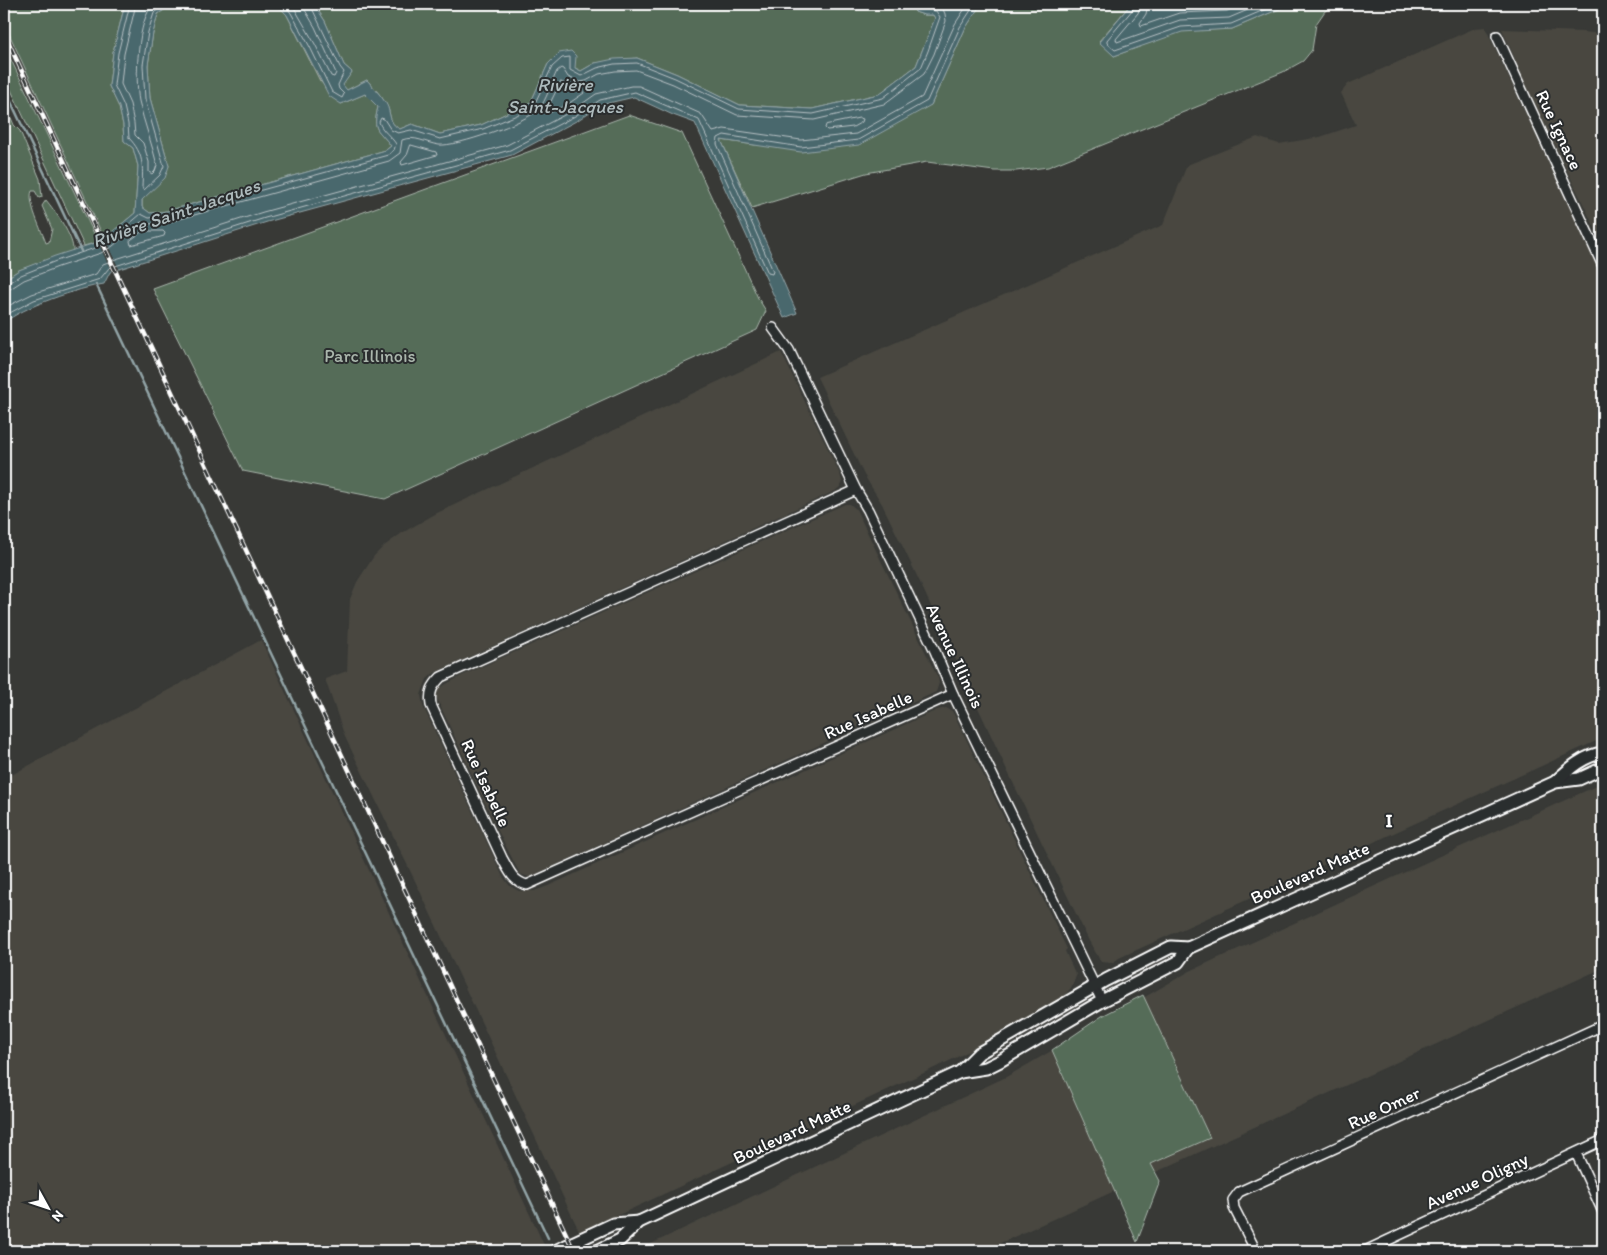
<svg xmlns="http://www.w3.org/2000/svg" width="1607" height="1255" font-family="Itim,sans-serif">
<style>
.built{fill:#484740}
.green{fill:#546c59;stroke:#aab6ac}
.water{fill:#4a676d;stroke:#92a4a7}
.pier{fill:#383936}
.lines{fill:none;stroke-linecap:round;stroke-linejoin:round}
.shore{stroke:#b7c2c5;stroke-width:1}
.stream{stroke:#92a4a7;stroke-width:2.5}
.minor-casing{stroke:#fff;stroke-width:12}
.secondary-casing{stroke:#fff;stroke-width:15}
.minor{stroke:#2a2d2e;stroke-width:9}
.secondary{stroke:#2a2d2e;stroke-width:11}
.rail-casing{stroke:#fff;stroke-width:4.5}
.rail{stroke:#2a2d2e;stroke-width:2.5;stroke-dasharray:8;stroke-linecap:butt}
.labels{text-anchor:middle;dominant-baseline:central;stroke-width:4;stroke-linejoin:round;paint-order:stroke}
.street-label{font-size:18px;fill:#fff;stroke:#2a2d2e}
.park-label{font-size:18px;fill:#aab6ac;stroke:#2a2d2e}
.water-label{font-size:19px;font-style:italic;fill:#aebbbd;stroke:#2a2d2e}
.neighbourhood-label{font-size:19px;font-weight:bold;fill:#fff;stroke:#2a2d2e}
</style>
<rect width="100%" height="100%" fill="#383936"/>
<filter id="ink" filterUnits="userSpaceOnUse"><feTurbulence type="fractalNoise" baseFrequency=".02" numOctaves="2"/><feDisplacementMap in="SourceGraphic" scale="10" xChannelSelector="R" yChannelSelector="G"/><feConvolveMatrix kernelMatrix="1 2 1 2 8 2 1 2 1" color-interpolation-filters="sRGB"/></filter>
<g filter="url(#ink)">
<g class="built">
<polygon points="1485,27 1603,279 1603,738 1119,958 1112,963 1101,962 1089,941 1007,770 917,576 882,504 864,475 817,377 1163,225 1187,165 1257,137 1279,144 1320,137 1356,125 1341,93 1348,84 1475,28"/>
<polygon points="1502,29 1583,32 1603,34 1603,245 1530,94"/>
<polygon points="781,352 840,474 842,481 840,487 835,491 434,673 427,679 421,695 423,706 503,877 510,886 519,891 534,891 548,886 937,710 946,708 952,711 955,716 1067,949 1065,951 1075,973 1077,974 1071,988 1058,1002 1008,1032 943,1064 580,1233 418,887 345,737 325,679 347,671 350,599 357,582 374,556 384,546 402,533 437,513"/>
<polygon points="845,504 850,504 856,509 938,678 939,683 936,692 534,875 529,877 520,874 495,825 438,701 436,696 439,688 461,676"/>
<polygon points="261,640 396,928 545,1247 536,1251 4,1251 4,779"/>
<polygon points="1603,783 1603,968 983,1251 636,1251 1006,1077 1190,971 1427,862"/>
</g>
<g class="green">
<polygon points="4,4 125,4 113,52 109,86 119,107 123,125 124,141 133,148 138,166 135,213 106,237 104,238 4,23"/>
<path d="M 173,4 L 277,4 L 287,15 L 320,81 L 341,104 L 365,94 L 378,107 C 372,132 378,128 391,146 L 386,150 L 167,211 L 150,213 L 142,207 L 142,200 L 153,189 L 169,166 L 150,98 L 148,65 L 153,33 L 158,14 Z"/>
<path d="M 314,4 L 913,4 L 915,12 L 924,15 L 933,15 L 935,18 L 916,66 L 879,94 L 812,109 L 740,105 L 677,74 L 637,58 L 595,63 L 581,71 L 575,68 L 548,64 L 531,102 L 481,125 L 440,134 L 412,124 L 400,129 C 387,123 392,112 385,102 C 380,94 373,87 367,80 L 347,90 L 342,85 L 352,72 L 344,65 L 325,21 Z"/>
<polygon points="981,4 1131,4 1099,41 1114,56 1182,31 1232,29 1291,4 1337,4 1325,11 1316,24 1312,50 1303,61 1283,72 1048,167 1016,171 994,171 927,162 866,173 752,208 721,140 755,145 931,105 965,29"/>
<polygon points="4,45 98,242 84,246 4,75"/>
<path d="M 4,101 L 14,125 L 20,131 L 40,179 L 42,197 L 39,198 L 35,191 L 32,191 C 27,202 42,231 46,243 L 49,242 L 52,229 L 42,206 L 46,200 C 55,211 74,237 73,251 L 19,270 L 4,280 Z"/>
<polygon points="629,115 682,133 758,298 766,311 757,330 385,499 243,471 153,289"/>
<polygon points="1143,995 1210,1138 1151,1164 1160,1181 1137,1242 1052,1050 1102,1016"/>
</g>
<g class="water">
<path d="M 125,4 L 173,4 L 158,14 L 153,33 L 148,65 L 150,98 L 169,166 L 165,178 L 142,200 L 142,207 L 150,213 L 167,211 L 386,150 L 391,146 C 378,128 372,132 378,107 L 365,94 L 341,104 L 329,96 L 287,15 L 277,4 L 314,4 L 325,21 L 344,65 L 352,72 L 343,85 L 347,90 L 367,80 C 373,87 380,94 385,102 C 392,111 387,123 400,129 L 412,124 L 440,134 L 481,125 L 531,102 L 548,64 L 559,53 L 571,51 L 576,56 L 575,68 L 581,71 L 595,63 L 614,59 L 637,58 L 677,74 L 740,105 L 812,109 L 879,94 L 916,66 L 935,18 L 933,15 L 924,15 L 915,12 L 913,4 L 981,4 L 965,29 L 931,105 L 859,145 L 801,152 L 721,140 L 797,313 L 784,318 L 695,123 L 673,115 L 634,97 L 600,105 L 578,120 L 512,155 L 267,222 L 110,272 L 104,284 C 79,288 22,307 4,323 L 4,280 L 19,270 L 55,256 L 95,243 L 106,237 L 135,213 L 138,166 L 133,148 L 124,141 L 123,125 L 119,107 L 109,86 L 113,52 Z"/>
<polygon points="1131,4 1291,4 1232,29 1182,32 1114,56 1099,42"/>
</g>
<polygon class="pier" points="104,237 119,269 112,273 97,240"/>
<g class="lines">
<g class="shore">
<path d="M 130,4 L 118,53 L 114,85 L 124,106 L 128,124 L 129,138 C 144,154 143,166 142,187 L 144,190 L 160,175 L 164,166 L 145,99 L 143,65 L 148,32 L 154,13 L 164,4"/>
<path d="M 136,4 L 124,54 L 121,84 L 130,104 L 134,123 L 135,135 L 143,143 L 149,162 L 149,172 L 152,174 L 155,171 L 157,165 C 152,144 144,123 139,101 C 135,81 137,17 154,4"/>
<polyline points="284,4 291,13 310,47 332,92 342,98 344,94 339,89 338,85 344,72 340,67 310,4"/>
<polyline points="292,4 315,44 331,76 334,77 336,73 315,27 305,10 304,4"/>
<polyline points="1134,4 1133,9 1107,40 1107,43 1115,50 1181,27 1231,24 1278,4"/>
<polyline points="1141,4 1138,13 1116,39 1117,42 1180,20 1229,18 1262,4"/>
<polyline points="1148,4 1146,14 1140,23 1141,26 1179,13 1227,11 1243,4"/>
<polygon points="561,82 574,88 582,90 584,93 568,104 549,113 547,110"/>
<polygon points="860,118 863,119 862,122 853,127 827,130 825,128 826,125"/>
<polygon points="411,145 436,152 437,155 402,165 401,162 407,155"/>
<polygon points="143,231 163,231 165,233 164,236 131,245 130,241"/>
<path d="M 4,284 L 8,283 L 21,275 L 56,261 L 98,247 L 109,241 L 141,214 L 149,218 L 168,216 L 388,155 L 394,150 L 396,144 C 391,136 382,131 379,122 L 381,118 L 384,119 L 391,130 L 398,133 L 411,130 L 440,139 L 483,129 L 517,115 L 534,105 L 552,67 L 562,58 L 570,57 L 570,70 L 581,76 L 597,68 L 614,64 L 637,63 L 675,78 L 739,109 L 813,114 L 883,98 L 921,68 L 928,51 L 940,17 L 936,11 L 920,8 L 918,4"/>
<path d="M 4,290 L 10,289 L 24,280 L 58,267 L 101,253 L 113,246 L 141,222 L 149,224 L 169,222 L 389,161 L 400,153 L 402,140 C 415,135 425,143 439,145 C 456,147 527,122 539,109 C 546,101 552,81 557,71 L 561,68 L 563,69 L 568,77 L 580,82 L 586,81 L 599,74 L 615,71 L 636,70 L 673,84 L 737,115 L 814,120 L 884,104 L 924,74 L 934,54 L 946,21 L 945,14 L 943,9 L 935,4"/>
<polyline points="4,308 32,294 96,274 103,264 116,259 263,212 507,145 572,111 596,94 631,86 639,86 701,114 713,132 724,129 801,140 856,134 922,97 955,24 968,4"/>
<polyline points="4,316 34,300 100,279 109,268 265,218 510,150 575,116 600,100 635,92 699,120 768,273 772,274 773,271 717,144 718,138 724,135 801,147 858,140 927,101 960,27 975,4"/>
</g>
<g class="stream">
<polyline points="4,87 81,251"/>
<polyline points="96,284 548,1238"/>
</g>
<defs>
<g id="minor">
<polyline points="1497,36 1603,266"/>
<polyline points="773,328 789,350 856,490 868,510 935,651 953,694 1102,1001"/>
<path d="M 856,490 L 441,677 C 432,686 429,692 431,705 L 502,858 C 509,870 512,881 527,885 L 953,694"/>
<polyline points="1576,1153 1603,1212"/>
<polyline points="1256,1251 1234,1208 1233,1200 1239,1192 1603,1025"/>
<polyline points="1365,1251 1603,1140"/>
</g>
<g id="secondary">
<polyline points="1555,782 1579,779 1603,768"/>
<path d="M 960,1072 L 979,1053 L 1106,980 L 1171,947 L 1188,948 L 1555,782 C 1569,769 1584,755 1603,753"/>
<polyline points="555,1251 613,1224 639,1222"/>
<polyline points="597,1251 620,1240 639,1222 960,1072 986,1068 1000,1061 1102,1001 1178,962 1188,948"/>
</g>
</defs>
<use href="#minor" class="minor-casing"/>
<use href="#secondary" class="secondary-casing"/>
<use href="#minor" class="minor"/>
<use href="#secondary" class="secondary"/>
<defs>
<polyline id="rail" points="4,33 574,1251"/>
</defs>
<use href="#rail" class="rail-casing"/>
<use href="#rail" class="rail"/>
</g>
</g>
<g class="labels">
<g class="street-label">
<text transform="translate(1559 130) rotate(65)">Rue Ignace</text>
<text transform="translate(955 656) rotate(65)">Avenue Illinois</text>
<text transform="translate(868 715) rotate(-24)">Rue Isabelle</text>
<text transform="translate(486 783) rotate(65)">Rue Isabelle</text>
<text transform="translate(1310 873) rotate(-24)">Boulevard Matte</text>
<text transform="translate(1384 1108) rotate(-25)">Rue Omer</text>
<text transform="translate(792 1132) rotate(-25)">Boulevard Matte</text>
<text transform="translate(1477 1181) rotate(-25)">Avenue Oligny</text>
</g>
<g class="park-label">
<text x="370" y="356">Parc Illinois</text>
</g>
<g class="water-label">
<text x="565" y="84">Rivière<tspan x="565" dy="22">Saint-Jacques</tspan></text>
<text transform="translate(176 213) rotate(-19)">Rivière Saint-Jacques</text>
</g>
<g class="neighbourhood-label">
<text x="1389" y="820">I</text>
</g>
</g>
<rect width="1607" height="1255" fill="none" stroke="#2a2d2e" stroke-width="20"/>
<rect x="10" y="10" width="1587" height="1235" fill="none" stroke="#fff" stroke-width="2" filter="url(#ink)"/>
<g transform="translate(48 1208) rotate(130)" stroke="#2a2d2e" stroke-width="4" paint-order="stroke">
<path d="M0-4L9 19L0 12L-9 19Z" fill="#ffffff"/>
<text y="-8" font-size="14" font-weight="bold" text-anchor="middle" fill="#ffffff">N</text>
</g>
</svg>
